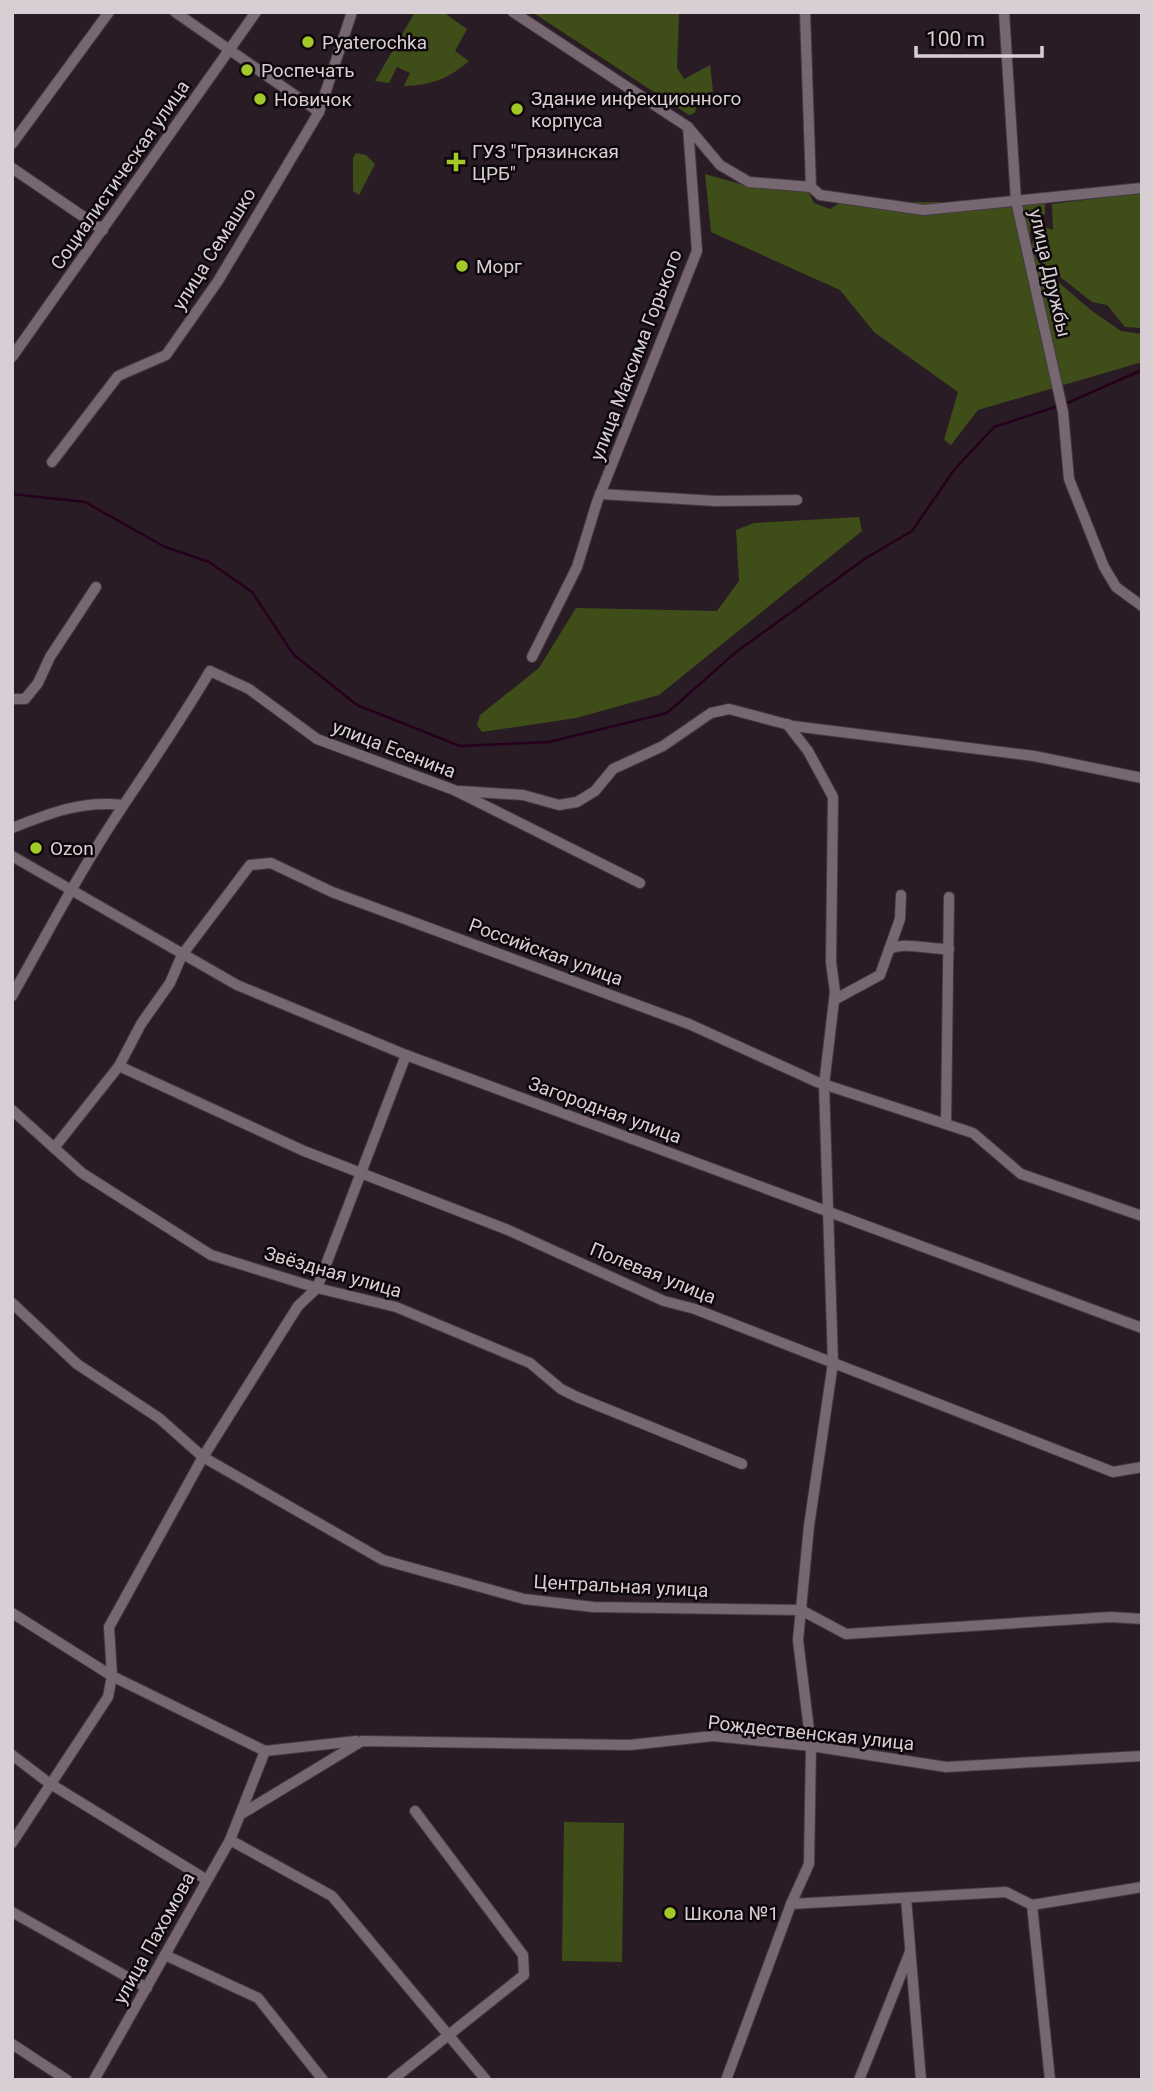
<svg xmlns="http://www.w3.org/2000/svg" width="1154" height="2092" font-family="Roboto,sans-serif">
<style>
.green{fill:#3f4e18}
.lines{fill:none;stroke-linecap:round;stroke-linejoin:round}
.stream{stroke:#25001d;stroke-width:2.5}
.street-casing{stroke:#443a41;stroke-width:12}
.street{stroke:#766771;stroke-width:10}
.poi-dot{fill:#a2c928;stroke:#0e080c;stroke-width:2.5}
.labels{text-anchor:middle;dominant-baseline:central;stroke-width:5;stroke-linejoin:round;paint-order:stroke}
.poi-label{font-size:19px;fill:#d7cfd4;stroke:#0e080c;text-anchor:start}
.street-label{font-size:19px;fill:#d7cfd4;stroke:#0e080c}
</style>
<rect width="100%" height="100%" fill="#291c25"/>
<g class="green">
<path d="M 415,12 L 443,12 L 467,29 L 455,51 L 469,61 C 450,78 430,86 404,86 L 410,73 L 397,67 L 389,83 L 375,81 Z"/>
<polygon points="532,12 679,12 677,68 684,79 710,65 713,91 697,100 695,113 689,115"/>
<polygon points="356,153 366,155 375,164 359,195 353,191 353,158"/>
<polygon points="705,174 751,187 808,191 814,203 830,209 840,203 1039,201 1045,204 1045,214 1031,224 1029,245 1043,269 1092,311 1121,331 1142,334 1142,362 978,410 951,445 944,440 958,392 874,332 840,290 711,232"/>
<polygon points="1142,193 1142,328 1125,327 1107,305 1092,302 1044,264 1032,247 1035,224 1053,230 1052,204"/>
<polygon points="859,517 862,531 659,695 576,718 482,732 477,725 480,715 539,668 576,608 717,611 739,581 736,530 754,523"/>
<polygon points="564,1822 624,1823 622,1962 562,1961"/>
</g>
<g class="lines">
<g class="stream">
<polyline points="1065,404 1142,370"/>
<polyline points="12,494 85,502 165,547 209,562 252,592 293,654 357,705 460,746 549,742 667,713 736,652 866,558 912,531 954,470 994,427 1058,406"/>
</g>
<defs>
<g id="street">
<polyline points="175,12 319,112"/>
<polyline points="513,12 688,127 720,165 749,182 811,187"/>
<polyline points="805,12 811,187"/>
<polyline points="1004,12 1016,201 1063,412 1069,479 1104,567 1116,587 1142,606"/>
<polyline points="12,144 109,12"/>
<polyline points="12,168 103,230"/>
<polyline points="811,187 820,195 924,210 1142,188"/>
<polyline points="12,357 256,12"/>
<polyline points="52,462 118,376 166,355 218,281 319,112 352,12"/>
<polyline points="600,494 716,501 797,500"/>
<polyline points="532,657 577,567 597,502 697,251 688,127"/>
<polyline points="12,699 25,699 38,683 50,657 96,587"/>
<polyline points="787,724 808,751 833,797 831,962 835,992 824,1085 833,1363 809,1526 798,1640 811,1746 809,1864 791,1904"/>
<polyline points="460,791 523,795 559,805 577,802 595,791 613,769 663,746 711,713 729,709 793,726 1034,756 1142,778"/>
<path d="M 12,828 C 50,813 83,800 123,805"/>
<polyline points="12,856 237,985 406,1055 1142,1328"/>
<path d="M 889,949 C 907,941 928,950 949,949"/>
<path d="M 12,996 C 48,932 82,867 123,806 C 153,761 183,717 210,671 L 249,689 L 317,739 L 454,790 L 640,883"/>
<polyline points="834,1000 880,975 900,919 901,895"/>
<polyline points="119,1066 304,1151 508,1230 664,1301 695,1309 1113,1472 1142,1467"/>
<polyline points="12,1110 82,1173 211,1255 317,1288 396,1307 530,1363 561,1389 577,1397 742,1464"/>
<polyline points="946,1124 949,897"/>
<polyline points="54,1148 119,1066 141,1024 170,983 182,955 250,865 271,863 332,892 689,1024 817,1082 973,1133 1021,1174 1142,1216"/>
<polyline points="12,1303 77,1364 159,1418 203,1457 383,1560 524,1599 593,1607 801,1610 846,1634 1111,1617 1142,1619"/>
<polyline points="12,1613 112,1676 265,1751"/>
<polyline points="265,1751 356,1741"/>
<polyline points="12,1755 49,1783 207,1880"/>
<polyline points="243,1813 362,1741 630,1745 713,1736 811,1746 946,1767 1142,1756"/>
<polyline points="230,1840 332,1896 486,2080"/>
<polyline points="12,1843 108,1697 112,1676 109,1627 203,1457 298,1306 317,1288 406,1055"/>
<polyline points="906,1898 921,2080"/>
<polyline points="1032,1905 1142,1887"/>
<polyline points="12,1912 147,1988"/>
<polyline points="165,1955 258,1998 323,2080"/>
<polyline points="12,2044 67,2080"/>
<polyline points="94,2080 230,1840 265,1751"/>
<polyline points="392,2080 524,1975 523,1955 415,1811"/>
<polyline points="726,2080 791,1904 1006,1892 1032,1905 1050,2080"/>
<polyline points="859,2080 910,1952"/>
</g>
</defs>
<use href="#street" class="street-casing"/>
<use href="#street" class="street"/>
</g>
<g class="poi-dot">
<circle cx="308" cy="42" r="7"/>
<circle cx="247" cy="70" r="7"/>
<circle cx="260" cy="99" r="7"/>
<circle cx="517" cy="109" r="7"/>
<path d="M452.5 151.5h7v7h7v7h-7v7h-7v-7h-7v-7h7z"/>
<circle cx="462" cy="266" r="7"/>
<circle cx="36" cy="848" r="7"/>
<circle cx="670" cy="1913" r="7"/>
</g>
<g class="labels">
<g class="poi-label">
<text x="322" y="42">Pyaterochka</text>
<text x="261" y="70">Роспечать</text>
<text x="531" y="98">Здание инфекционного<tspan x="531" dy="22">корпуса</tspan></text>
<text x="274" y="99">Новичок</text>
<text x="472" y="151">ГУЗ "Грязинская<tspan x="472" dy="22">ЦРБ"</tspan></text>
<text x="476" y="266">Морг</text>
<text x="50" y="848">Ozon</text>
<text x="684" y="1913">Школа №1</text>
</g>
<g class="street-label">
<text transform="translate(120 175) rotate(-55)">Социалистическая улица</text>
<text transform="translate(214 249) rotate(-58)">улица Семашко</text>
<text transform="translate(1050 273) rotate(77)">улица Дружбы</text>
<text transform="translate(636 355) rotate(-69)">улица Максима Горького</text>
<text transform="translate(394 749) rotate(21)">улица Есенина</text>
<text transform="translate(546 952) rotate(20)">Российская улица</text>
<text transform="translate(605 1110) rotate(20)">Загородная улица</text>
<text transform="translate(333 1272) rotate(16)">Звёздная улица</text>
<text transform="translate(653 1273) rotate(22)">Полевая улица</text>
<text transform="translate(621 1586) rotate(3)">Центральная улица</text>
<text transform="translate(811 1733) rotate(6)">Рождественская улица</text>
<text transform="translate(154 1938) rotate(-61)">улица Пахомова</text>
</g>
</g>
<rect width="1154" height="2092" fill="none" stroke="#d7cfd4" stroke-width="28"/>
<path d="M916 46v10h126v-10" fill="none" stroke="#d7cfd4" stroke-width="3.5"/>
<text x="926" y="46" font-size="21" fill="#d7cfd4" stroke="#0e080c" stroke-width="5" paint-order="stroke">100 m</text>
</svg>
